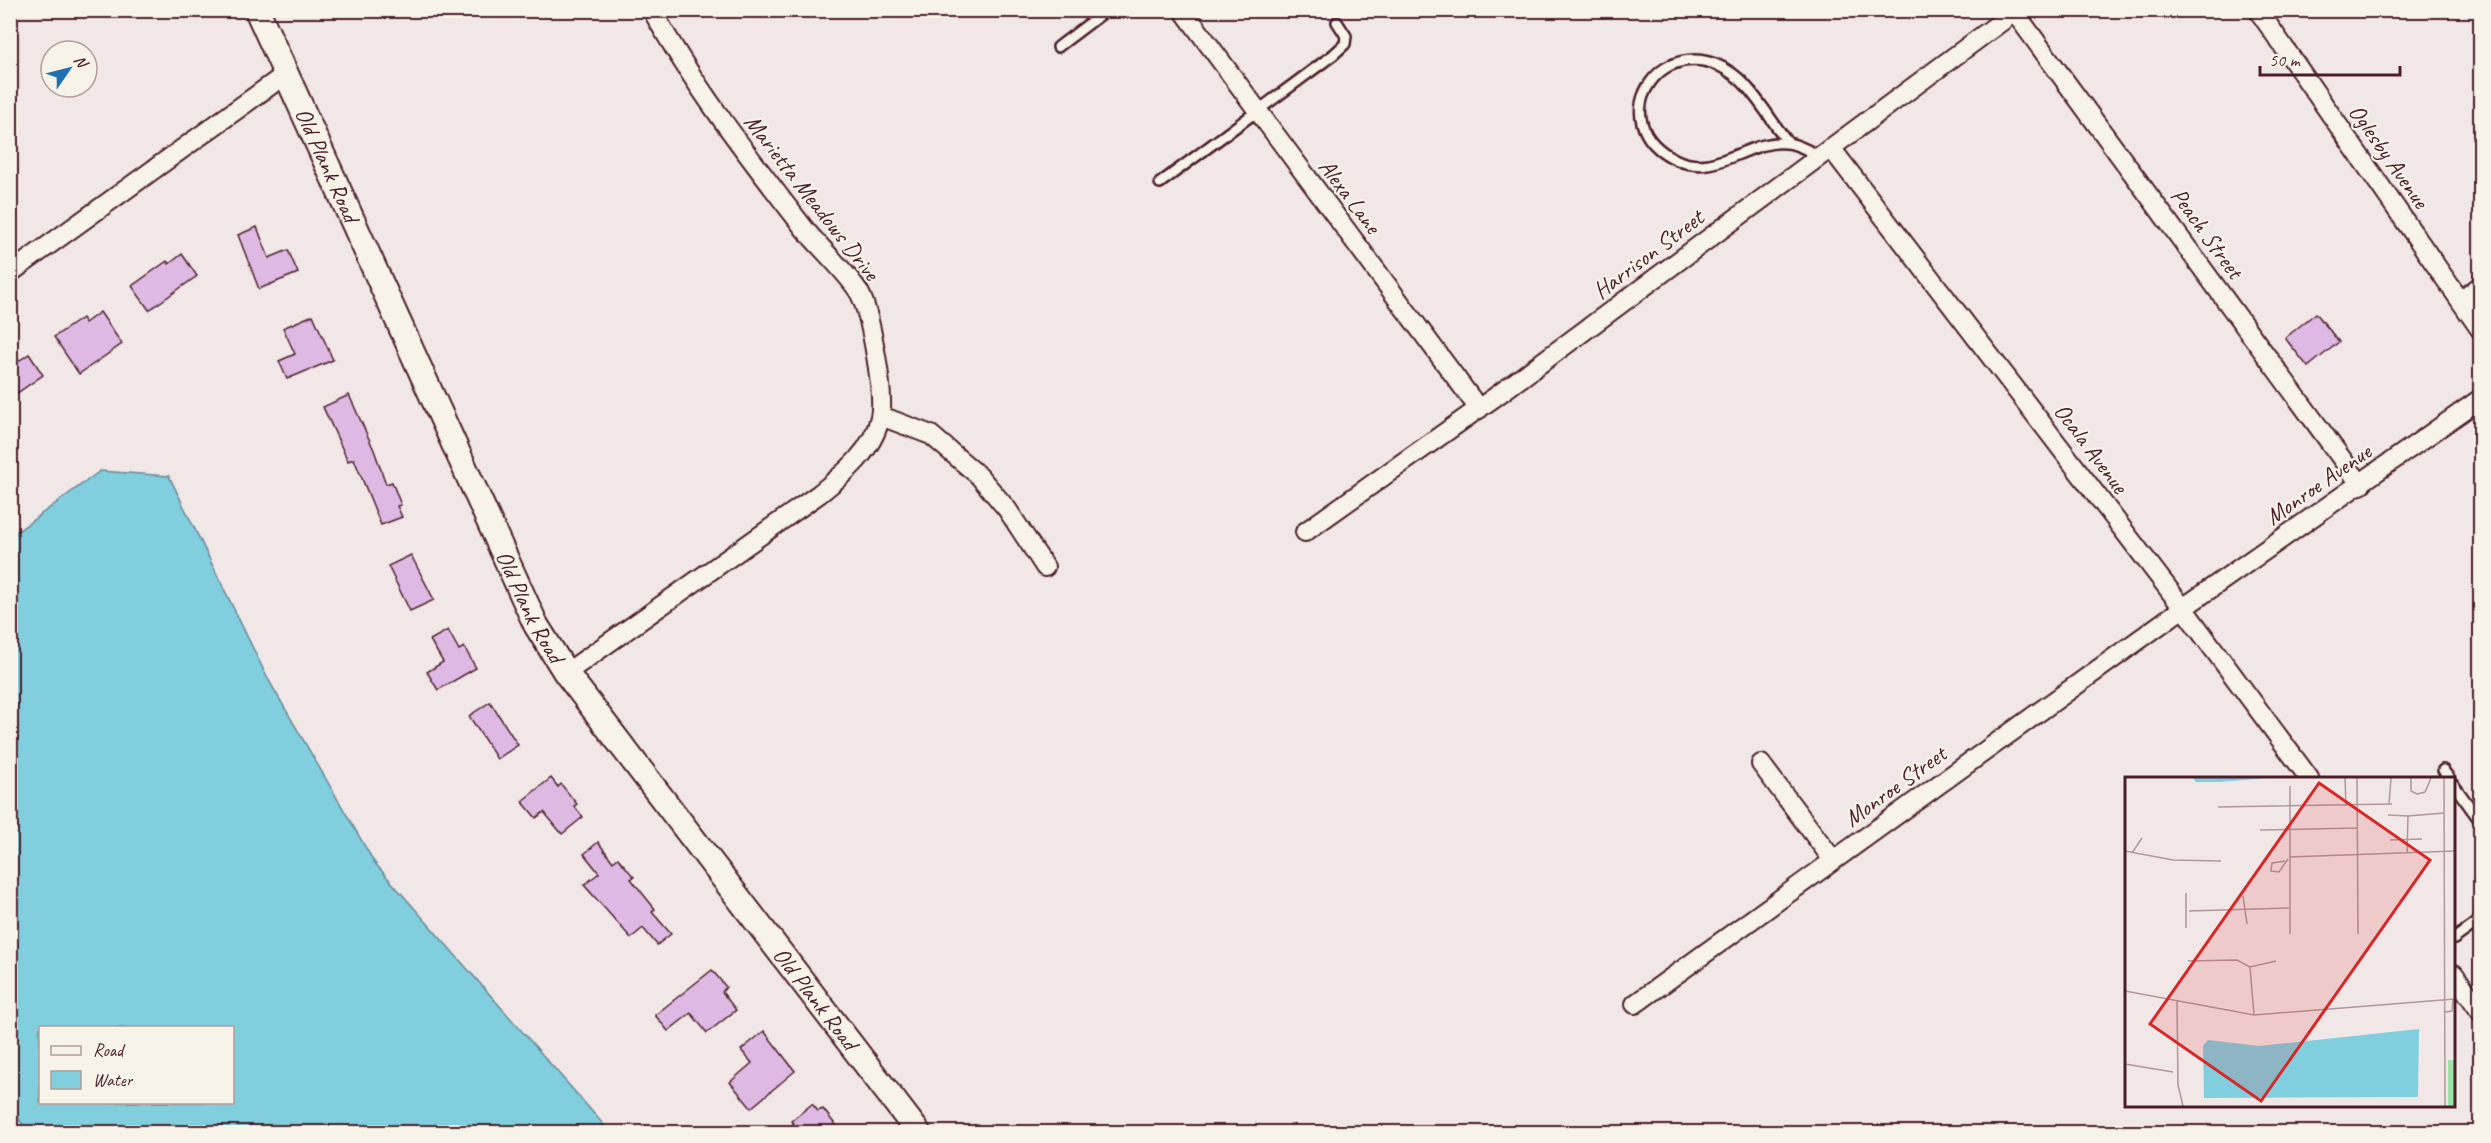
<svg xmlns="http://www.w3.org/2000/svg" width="2491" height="1143" font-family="Caveat,sans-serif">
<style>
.water{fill:#80cede;stroke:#6a8896;stroke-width:1.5;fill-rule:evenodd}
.building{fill:#deb9e3;stroke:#4a1f2b;stroke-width:1.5}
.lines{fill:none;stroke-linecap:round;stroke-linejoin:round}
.lane-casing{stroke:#4a1f2b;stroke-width:14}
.street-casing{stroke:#4a1f2b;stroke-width:22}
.secondary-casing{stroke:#4a1f2b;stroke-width:28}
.lane{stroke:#f7f3e8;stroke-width:9}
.street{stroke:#f7f3e8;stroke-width:18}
.secondary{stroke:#f7f3e8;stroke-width:24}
.labels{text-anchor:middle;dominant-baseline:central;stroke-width:4.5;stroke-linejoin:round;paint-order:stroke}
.street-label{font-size:24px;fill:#4a1f2b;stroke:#f7f3e8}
.inset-road{fill:none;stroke:#af979c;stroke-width:1.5}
.view{fill:#d62828;fill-opacity:0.15;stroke:#d62828;stroke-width:3}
.inset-edge{fill:none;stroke:#4a1f2b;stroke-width:3}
</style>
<rect width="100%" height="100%" fill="#f2e7e7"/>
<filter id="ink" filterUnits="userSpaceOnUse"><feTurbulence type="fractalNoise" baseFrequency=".0167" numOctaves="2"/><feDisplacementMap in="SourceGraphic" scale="12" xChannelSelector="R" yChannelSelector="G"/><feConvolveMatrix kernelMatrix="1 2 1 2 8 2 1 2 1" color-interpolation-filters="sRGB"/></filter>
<g filter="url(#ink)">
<path class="water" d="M 100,471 L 169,476 L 268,679 L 374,862 L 610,1132 L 28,1132 L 10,1107 L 11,536 ZM 40,1028 L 232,1028 L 232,1102 L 40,1102 Z"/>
<g class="building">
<polygon points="257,227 269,258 288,250 298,273 259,289 238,235"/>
<polygon points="182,254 197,276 149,310 132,286 167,261 169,264"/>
<polygon points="100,312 122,344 79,374 54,337 82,318 85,323"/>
<polygon points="2316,313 2339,342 2308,367 2285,338"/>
<polygon points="313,315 333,360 287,379 279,361 295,354 283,328"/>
<polygon points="29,354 43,375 10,398 10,367"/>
<polygon points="349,395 374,450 386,484 392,482 401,505 397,506 402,517 381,525 354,459 348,461 323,407"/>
<polygon points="411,555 434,600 410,611 388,566"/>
<polygon points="448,630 459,650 464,647 476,668 438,690 427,672 443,662 430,640"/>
<polygon points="490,702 518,745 497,759 469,716"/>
<polygon points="551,778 558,787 561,784 577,804 574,806 583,817 562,834 544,812 536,818 522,801"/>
<polygon points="598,842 613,862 618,858 634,877 631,879 655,909 652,912 671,934 657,945 643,928 631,938 584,885 599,873 584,854"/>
<polygon points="712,970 726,987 722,992 736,1010 707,1033 691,1013 668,1031 655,1015"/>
<polygon points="764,1031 795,1071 751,1108 730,1082 752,1063 741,1050"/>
<polygon points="812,1104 818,1111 823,1109 841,1132 801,1132 791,1121"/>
</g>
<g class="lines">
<defs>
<g id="lane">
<polyline points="1058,47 1107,10"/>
<path d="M 1788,142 C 1773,124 1755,92 1738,78 C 1667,19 1595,122 1677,160 C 1717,178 1748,139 1786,143 C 1797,143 1810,152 1820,156"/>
<polyline points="1160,183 1333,55 1345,44 1346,36 1337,22"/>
<polyline points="2443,770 2449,778"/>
<polyline points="2454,785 2480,821"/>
<polyline points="2454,939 2480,920"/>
</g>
<g id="street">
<polyline points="1183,10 1479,409"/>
<polyline points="2013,10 2361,485"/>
<polyline points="2258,10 2480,329"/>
<polyline points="1831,148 2183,608 2309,778"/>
<polyline points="10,273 286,74"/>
<polyline points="2461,301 2480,286"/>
<polyline points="881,416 931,435 979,476 1007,509 1045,567"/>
<polyline points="1305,532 1495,397 2017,10"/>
<path d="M 566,673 L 819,494 C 844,474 874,450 880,417 C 885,395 871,318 861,296 C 853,278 817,245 803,227 C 749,157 695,88 652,10"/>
<polyline points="1761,764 1833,860"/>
<polyline points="2454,974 2480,1011"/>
<polyline points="1635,1004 2183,608 2480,399"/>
</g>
<g id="secondary">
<path id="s1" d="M 257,10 L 536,625 L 566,673 L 918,1132"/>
</g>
</defs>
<use href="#lane" class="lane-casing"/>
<use href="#street" class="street-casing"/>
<use href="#secondary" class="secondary-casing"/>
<use href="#lane" class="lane"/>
<use href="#street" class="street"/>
<use href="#secondary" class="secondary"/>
</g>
</g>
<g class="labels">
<g class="street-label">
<text transform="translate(2389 156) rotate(55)">Oglesby Avenue</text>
<text stroke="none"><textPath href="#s1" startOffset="170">Old Plank Road</textPath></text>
<text transform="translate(1350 196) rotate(53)">Alexa Lane</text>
<text transform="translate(812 197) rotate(52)">Marietta Meadows Drive</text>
<text transform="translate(2207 233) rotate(54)">Peach Street</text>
<text transform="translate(1648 254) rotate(-37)">Harrison Street</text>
<text transform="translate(2091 448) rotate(53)">Ocala Avenue</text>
<text transform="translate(2318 484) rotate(-35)">Monroe Avenue</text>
<text stroke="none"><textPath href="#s1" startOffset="656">Old Plank Road</textPath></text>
<text transform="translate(1895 786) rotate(-36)">Monroe Street</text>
<text stroke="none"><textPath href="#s1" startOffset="1142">Old Plank Road</textPath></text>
</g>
</g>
<g transform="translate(2125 777)">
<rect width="330" height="330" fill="#f2e7e7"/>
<path d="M 323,283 L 330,283 L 330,329 L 323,329 Z" fill="#a0e0a9"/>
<path d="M 68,1 L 142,1 L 95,5 L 71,5 ZM 294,252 L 293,320 L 79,321 L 78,269 L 83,263 L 134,269 Z" fill="#80cede"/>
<path class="inset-road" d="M 220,1 L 221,29M 232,1 L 233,157M 286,1 L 286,14 L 292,17 L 300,15 L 306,1M 319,1 L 320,329M 165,9 L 165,157M 264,27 L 266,1M 93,30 L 267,27M 263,38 L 283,39M 135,53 L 232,51M 265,63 L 297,62M 0,74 L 48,83 L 96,84M 7,76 L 17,61M 282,76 L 283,39 L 319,36M 164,80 L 330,74M 160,84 L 147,86 L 146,94 L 154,95 L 163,82M 61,116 L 61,151M 118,119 L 122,147M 64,134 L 165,131M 63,184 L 112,183 L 125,190 L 129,238M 125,190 L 151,184M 0,214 L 129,238 L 330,222M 52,224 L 53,308 L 58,329M 320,235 L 327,234 L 328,222M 0,287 L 48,295"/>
<path class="view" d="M 194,6 L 305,83 L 136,324 L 25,247 Z"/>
<rect width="330" height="330" class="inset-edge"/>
</g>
<rect width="2491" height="1143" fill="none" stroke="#f7f3e8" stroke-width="36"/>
<rect x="18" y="18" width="2455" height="1107" fill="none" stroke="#4a1f2b" stroke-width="2" filter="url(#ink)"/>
<rect x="39" y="1026" width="195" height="78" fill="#f7f3e8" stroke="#b29e9c" stroke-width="1.5"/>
<rect x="51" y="1046" width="30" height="9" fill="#f7f3e8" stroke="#b29e9c" stroke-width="1.5"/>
<text x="93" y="1056" font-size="18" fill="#4a1f2b">Road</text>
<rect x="51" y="1071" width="30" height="18" fill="#80cede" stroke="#b29e9c" stroke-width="1.5"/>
<text x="93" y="1086" font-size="18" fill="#4a1f2b">Water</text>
<g transform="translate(69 69) rotate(55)"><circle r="28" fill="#f7f3e8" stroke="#b29e9c" stroke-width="1.5"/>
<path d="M0-4.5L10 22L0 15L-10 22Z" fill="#1f6fb2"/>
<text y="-9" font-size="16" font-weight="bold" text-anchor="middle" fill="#4a1f2b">N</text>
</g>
<path d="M2260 66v9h140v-9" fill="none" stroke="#4a1f2b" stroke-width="3"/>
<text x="2269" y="66" font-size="18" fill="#4a1f2b" stroke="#f7f3e8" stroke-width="4.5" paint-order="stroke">50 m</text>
</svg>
